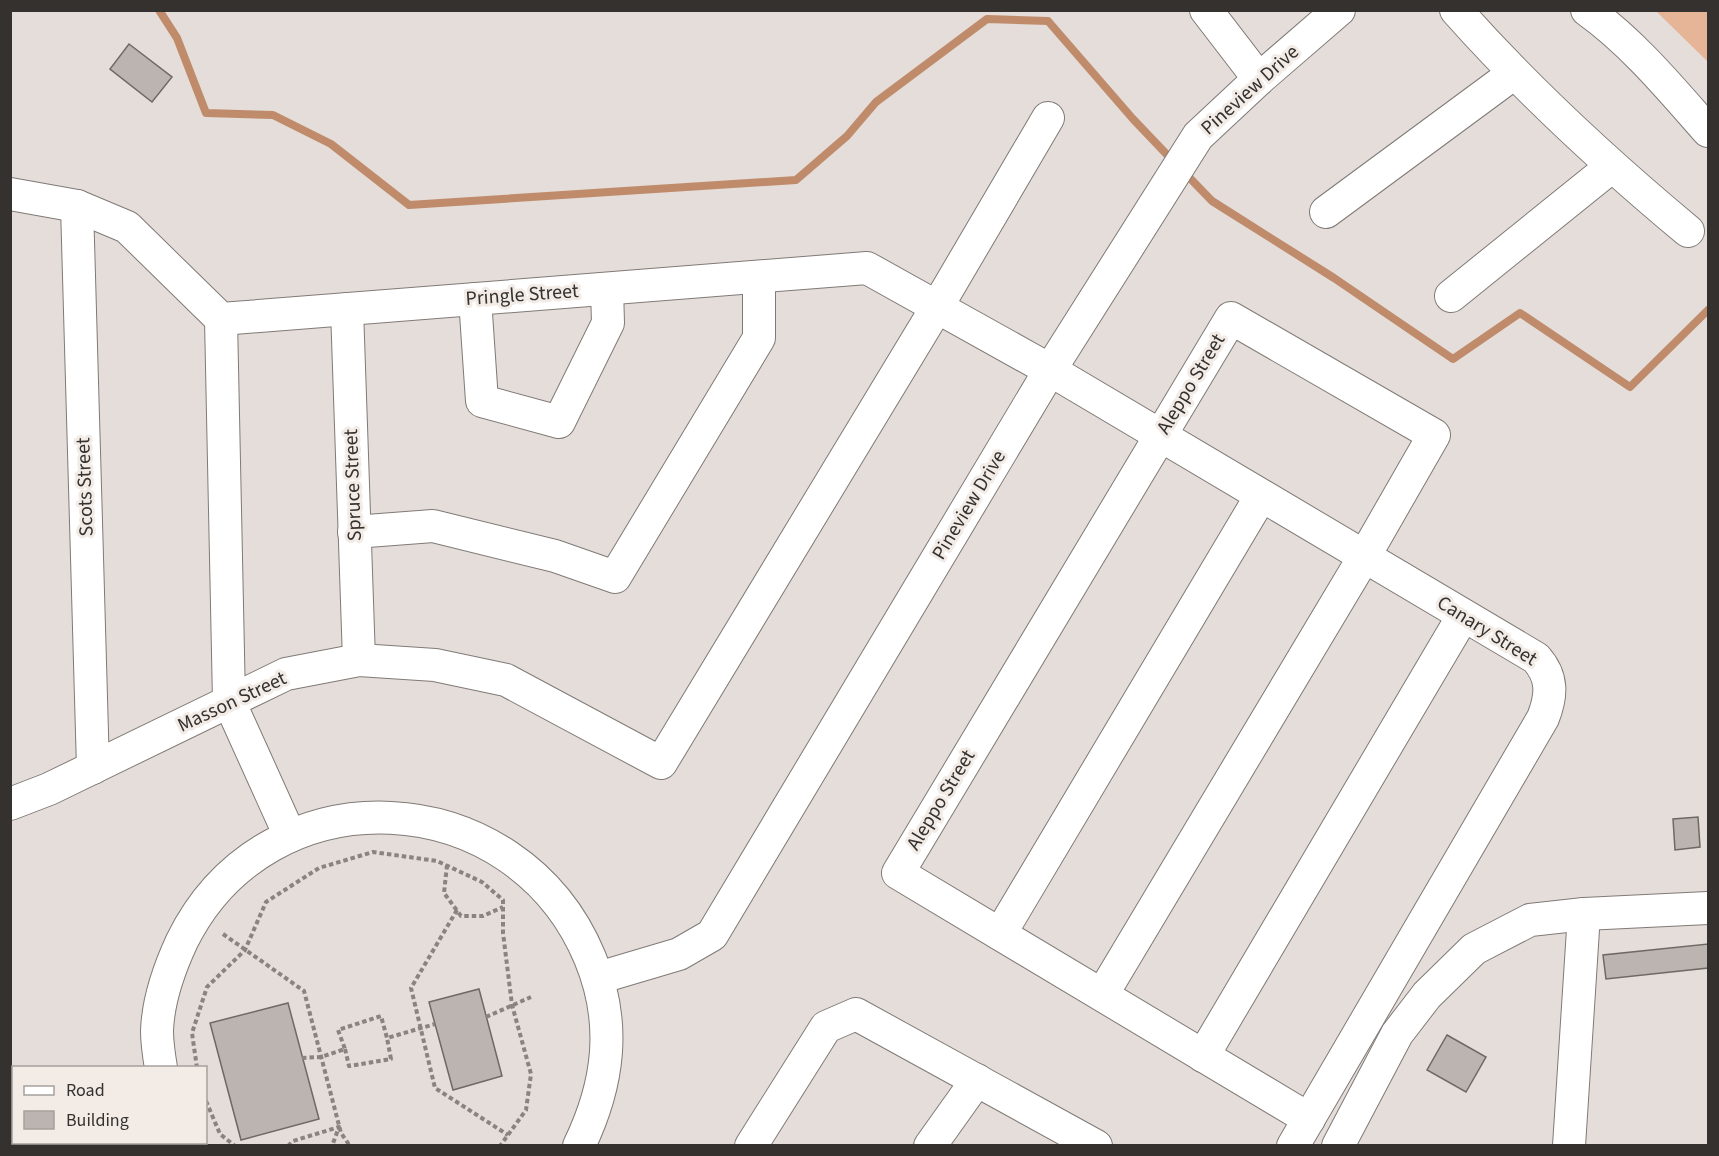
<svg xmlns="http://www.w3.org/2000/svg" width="1719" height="1156" font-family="'Source Sans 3',sans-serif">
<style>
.green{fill:#e6b496}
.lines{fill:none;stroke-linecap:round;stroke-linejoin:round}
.stream{stroke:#bf8b6b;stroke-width:8}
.building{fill:#bbb4b0;stroke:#6f6965;stroke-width:1.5}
.minor-casing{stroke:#807a76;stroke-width:34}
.path{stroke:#898481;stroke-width:4;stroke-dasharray:4.5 3;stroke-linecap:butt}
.minor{stroke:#fff;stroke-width:32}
.labels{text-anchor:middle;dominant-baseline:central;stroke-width:6;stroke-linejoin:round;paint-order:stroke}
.street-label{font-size:20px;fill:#34312f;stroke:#f2ebe6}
</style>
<rect width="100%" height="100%" fill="#e4ddd9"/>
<polygon class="green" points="1656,11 1708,11 1708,62"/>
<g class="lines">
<g class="stream">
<polyline points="159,10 177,38 206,113 273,115 331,144 409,205 796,180 847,136 876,102 987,19 1048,21 1133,119 1174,162"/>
<polyline points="1183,171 1212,201 1334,278 1453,359 1520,313 1630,387 1708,310"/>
</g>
</g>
<g class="building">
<polygon points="129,44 172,77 152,102 110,69"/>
<polygon points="1698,817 1700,847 1675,850 1673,819"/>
<polygon points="1708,944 1708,968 1606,979 1603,955"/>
<polygon points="479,989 502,1076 453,1090 429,1002"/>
<polygon points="288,1003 319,1119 241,1140 210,1023"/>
<polygon points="1447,1035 1486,1057 1466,1092 1427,1070"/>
</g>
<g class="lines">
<defs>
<g id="minor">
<polyline points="1206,10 1259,79"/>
<path d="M 1456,10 C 1528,91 1605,162 1688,231"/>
<path d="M 1587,10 C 1633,43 1671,89 1708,131"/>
<path d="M 10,194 L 77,206 L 127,227 L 221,319 L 867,268 L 1050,370 L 1536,658 C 1553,677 1552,695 1543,718 L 1293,1146"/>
<polyline points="77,206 93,768"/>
<polyline points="1326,212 1513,74"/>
<polyline points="1451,296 1611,167"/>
<polyline points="475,299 482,401 559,422 608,323 607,289"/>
<polyline points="347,309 359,660"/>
<polyline points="221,319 229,701 290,836"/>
<polyline points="354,532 433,526 555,556 615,577 759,338 759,277"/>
<polyline points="10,804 49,789 286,674 359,660 435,665 506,680 661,763 937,307 1048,118"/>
<polyline points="1000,934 1261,496"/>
<polyline points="598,978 679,954 712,935 1050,370 1198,136 1259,79 1339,10"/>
<polyline points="1102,995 1364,557 1434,435 1231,318 898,873 1309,1119"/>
<polyline points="1203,1056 1463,616"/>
<path d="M 161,1068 C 159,1056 157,1043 157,1031 C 158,1000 169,969 182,941 C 268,767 517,781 590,958 C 617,1023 609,1084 579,1146"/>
<polyline points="10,1132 14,1141"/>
<polyline points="183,1142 184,1146"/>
<polyline points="751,1146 826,1027 856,1014 1096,1146"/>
<polyline points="930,1146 977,1080"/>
<polyline points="1338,1146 1397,1034 1427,995 1474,949 1530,920 1584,914 1708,908"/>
<polyline points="1569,1146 1584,914"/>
</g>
</defs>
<use href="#minor" class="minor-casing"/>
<g class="path">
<polyline points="447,865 444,893 461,916 483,916 503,907"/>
<polyline points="457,910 411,988 435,1088 508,1135"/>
<polyline points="223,934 304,991 341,1133 350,1146"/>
<polyline points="486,1017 531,997"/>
<polyline points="345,1049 349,1066 391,1059 387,1038"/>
<polyline points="302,1058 321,1057 345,1049 338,1030 381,1016 387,1038 435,1024"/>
<polyline points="197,1068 192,1033 207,987 245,950 266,902 319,868 373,852 437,861 482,882 503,900 503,933 512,1005 531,1074 526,1110 500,1146"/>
<polyline points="206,1101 220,1134 235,1146"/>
<polyline points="288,1146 293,1141 339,1127 332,1146"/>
</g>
<use href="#minor" class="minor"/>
</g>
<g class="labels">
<g class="street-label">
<text transform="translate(1250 90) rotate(-42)">Pineview Drive</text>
<text transform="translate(522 295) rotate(-4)">Pringle Street</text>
<text transform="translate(1191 384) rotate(-59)">Aleppo Street</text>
<text transform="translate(353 485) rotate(-92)">Spruce Street</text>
<text transform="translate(85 487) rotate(-92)">Scots Street</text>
<text transform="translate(969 505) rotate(-59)">Pineview Drive</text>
<text transform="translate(1487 631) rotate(32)">Canary Street</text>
<text transform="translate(232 702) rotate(-25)">Masson Street</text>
<text transform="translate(941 800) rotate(-59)">Aleppo Street</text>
</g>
</g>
<rect width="1719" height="1156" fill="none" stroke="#34312f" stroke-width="24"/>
<rect x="12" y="1066" width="195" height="78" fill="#f2ebe6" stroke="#a6a19d" stroke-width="1.5"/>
<rect x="24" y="1086" width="30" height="9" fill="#ffffff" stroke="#a6a19d" stroke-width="1.5"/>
<text x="66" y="1096" font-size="18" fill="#34312f">Road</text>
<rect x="24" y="1111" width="30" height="18" fill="#bbb4b0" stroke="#a6a19d" stroke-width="1.5"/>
<text x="66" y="1126" font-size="18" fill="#34312f">Building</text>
</svg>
